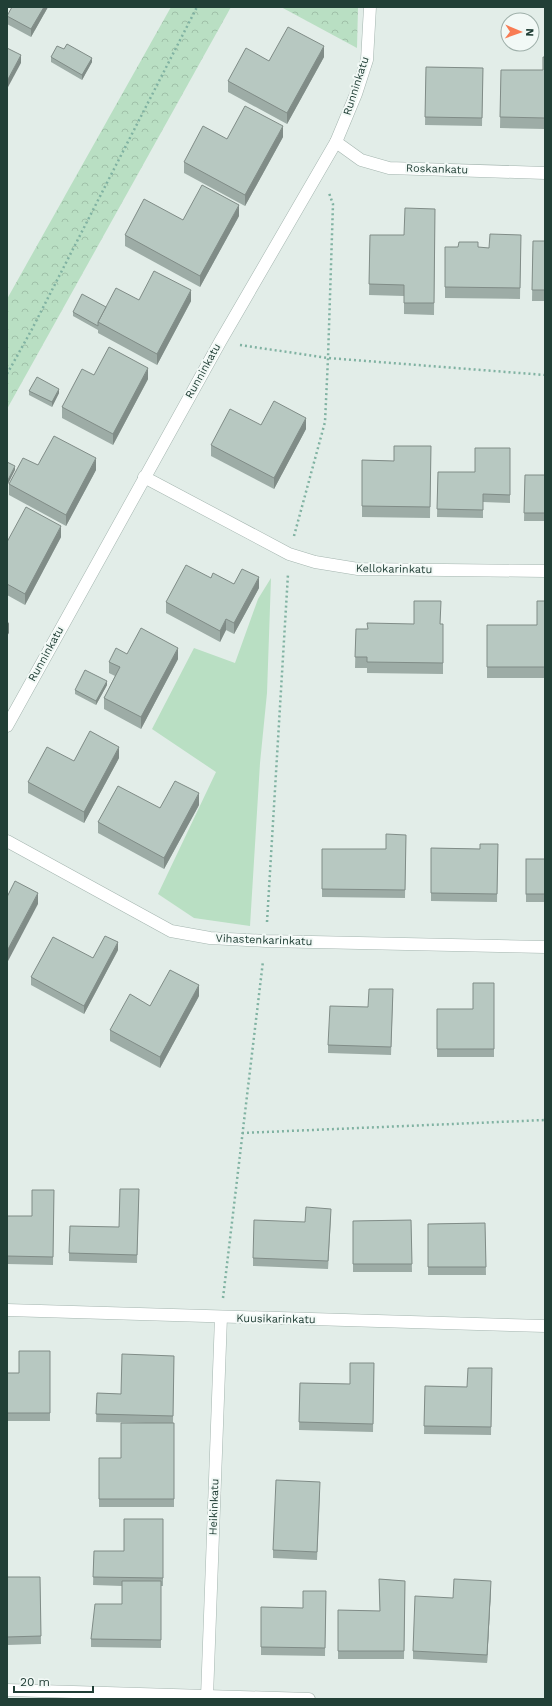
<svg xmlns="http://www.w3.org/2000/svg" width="552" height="1706" font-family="'Work Sans',sans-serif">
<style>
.green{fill:#b9dfc3}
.park{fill:url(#park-crowns)}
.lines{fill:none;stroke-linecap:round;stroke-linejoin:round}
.minor-casing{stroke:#a4b5af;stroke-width:13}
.path{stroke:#80b2a2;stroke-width:2.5;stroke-dasharray:2 3;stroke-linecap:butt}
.minor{stroke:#fff;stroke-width:12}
.wall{fill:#9daca6}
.shaded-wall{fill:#808c87}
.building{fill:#b7c8c1;stroke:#808c87}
.labels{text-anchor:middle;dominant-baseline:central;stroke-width:4;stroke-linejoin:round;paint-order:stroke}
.street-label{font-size:11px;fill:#213f36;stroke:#f2f9f6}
</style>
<defs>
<pattern id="park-crowns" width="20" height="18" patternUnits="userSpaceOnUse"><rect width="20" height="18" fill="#b9dfc3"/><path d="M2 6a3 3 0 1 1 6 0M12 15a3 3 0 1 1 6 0" fill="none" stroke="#9fc0a8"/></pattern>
</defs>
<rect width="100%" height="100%" fill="#e2ede8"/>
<polygon class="green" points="271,578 267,693 260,763 250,926 194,918 158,894 216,772 152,729 194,648 235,663 258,599"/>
<g class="park">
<polygon points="171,7 231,7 7,409 7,299"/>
<polygon points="281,7 358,7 357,48"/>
</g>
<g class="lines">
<defs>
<g id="minor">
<polyline points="336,142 361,160 389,168 545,173"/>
<polyline points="144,477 289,554 315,562 358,569 545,571"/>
<polyline points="7,726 220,342 336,142 356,94 367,60 370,7"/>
<polyline points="7,841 171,931 210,938 266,941 545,947"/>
<polyline points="7,1310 545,1326"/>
<polyline points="7,1690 309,1699"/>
<polyline points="207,1697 221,1317"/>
</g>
</defs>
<use href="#minor" class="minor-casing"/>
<g class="path">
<polyline points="240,345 328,358 545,375"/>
<polyline points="7,374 31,331 197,7"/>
<polyline points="294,536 325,422 328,358 333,204 329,193"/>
<polyline points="267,922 288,574"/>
<polyline points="242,1133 545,1120"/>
<polyline points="223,1298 263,961"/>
</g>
<use href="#minor" class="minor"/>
</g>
<g class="wall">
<polygon points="48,7 31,37 7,24 7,16"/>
<polygon points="51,57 92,62 82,80 51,62"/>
<polygon points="324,57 287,124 228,92 228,81 269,61"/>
<polygon points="545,57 545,129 500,128 501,70 543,70"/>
<polygon points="426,67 483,68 482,126 425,125"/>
<polygon points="283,137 245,206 184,173 184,162 227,139"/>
<polygon points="435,209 434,315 404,314 404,296 369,295 370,235 404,235"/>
<polygon points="239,216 200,287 125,246 125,235"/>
<polygon points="521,235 520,299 445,298 445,247 489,248"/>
<polygon points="533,241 545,241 545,301 532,301"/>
<polygon points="139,300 191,301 157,365 98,333 98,330 73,316 73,312 106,307"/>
<polygon points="94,375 148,379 113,445 62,418 62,407"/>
<polygon points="29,391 59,393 52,407 29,395"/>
<polygon points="261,425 306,429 274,489 211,456 211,445"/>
<polygon points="431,446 430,518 362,517 362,460 394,461"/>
<polygon points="510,448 510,503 483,502 483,518 437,517 438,472 475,472"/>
<polygon points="38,465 96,470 66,526 9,495 9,484"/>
<polygon points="525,475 545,475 545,521 524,521"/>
<polygon points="61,537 25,605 7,595 7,542"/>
<polygon points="211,578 234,584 259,588 234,634 226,630 220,642 166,613 166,602"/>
<polygon points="545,601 545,678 487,678 487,625 537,625"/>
<polygon points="443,624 443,674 367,673 367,668 355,668 356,629 367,629"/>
<polygon points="127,654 178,659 141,729 104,709 104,698 115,676 109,673 109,662"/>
<polygon points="107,685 96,705 75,694 75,690"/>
<polygon points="119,758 84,823 28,793 28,782 74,761"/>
<polygon points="199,805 164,869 98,833 98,822 160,808"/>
<polygon points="406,835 405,898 322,897 322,849 386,849"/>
<polygon points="498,844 497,902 431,901 431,848 480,849"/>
<rect x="526" y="859" width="19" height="43"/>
<polygon points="118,950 84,1014 31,985 31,977"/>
<polygon points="494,983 494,1057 437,1057 437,1009 473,1009"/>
<polygon points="199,996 160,1068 110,1041 110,1030 150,1006"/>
<polygon points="393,997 391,1055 328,1053 328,1045 368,1007"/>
<polygon points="139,1189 137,1263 69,1261 69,1253 119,1227"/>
<polygon points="54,1190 53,1265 7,1264 7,1216 32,1216"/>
<polygon points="331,1217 328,1269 253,1266 253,1258 305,1222"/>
<polygon points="411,1220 412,1272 353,1272 353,1221"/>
<polygon points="485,1223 486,1275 428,1275 428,1224"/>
<polygon points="50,1351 50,1421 7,1421 7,1373 19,1373"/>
<polygon points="174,1356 173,1423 174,1423 174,1507 99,1507 99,1458 121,1458 146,1423 96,1422 97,1393 121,1394"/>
<polygon points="374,1363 373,1432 299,1430 300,1383 350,1384"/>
<polygon points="492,1368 491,1435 424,1434 425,1386 467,1387"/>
<polygon points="320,1490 317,1560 273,1558 273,1550"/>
<polygon points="163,1519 163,1586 161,1586 161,1648 91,1647 91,1639 122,1604 122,1586 93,1585 94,1551 124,1551"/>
<polygon points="7,1577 40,1577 41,1644 7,1645"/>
<polygon points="379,1579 405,1581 404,1659 338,1659 338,1610 380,1611"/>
<polygon points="491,1589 487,1663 413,1659 413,1651 453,1598"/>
<polygon points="326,1591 325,1656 261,1655 261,1607 303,1608"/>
</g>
<g class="shaded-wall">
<polygon points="44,7 48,7 31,37 31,29"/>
<polygon points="324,46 324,57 287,124 287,113"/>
<polygon points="21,55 21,63 7,89 7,81"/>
<polygon points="92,58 92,62 82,80 82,75"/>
<polygon points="283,126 283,137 245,206 245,195"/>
<polygon points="239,205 239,216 200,287 200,276"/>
<polygon points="191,290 191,301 157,365 157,354"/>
<polygon points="148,368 148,379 113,445 113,434"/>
<polygon points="59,389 59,393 52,407 52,402"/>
<polygon points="306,418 306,429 274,489 274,478"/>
<polygon points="96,458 96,470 66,526 66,515"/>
<polygon points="15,466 15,470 7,486 7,482"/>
<polygon points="61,526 61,537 25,605 25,594"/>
<polygon points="259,577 259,588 234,634 234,623"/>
<polygon points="226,619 226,630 220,642 220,631"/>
<polygon points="9,622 9,633 7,636 7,625"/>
<polygon points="178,648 178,659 141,729 141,717"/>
<polygon points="107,681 107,685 96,705 96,701"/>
<polygon points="119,747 119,758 84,823 84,812"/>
<polygon points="199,793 199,805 164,869 164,858"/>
<polygon points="38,893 38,904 7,963 7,951"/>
<polygon points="118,942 118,950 84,1014 84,1006"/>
<polygon points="199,985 199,996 160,1068 160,1057"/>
<polygon points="491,1581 491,1589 487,1663 487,1655"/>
</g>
<g class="building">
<polygon points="12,7 44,7 31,29 7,16"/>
<polygon points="288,27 324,46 287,113 228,81 246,48 269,61"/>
<polygon points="67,44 92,58 82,75 51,57 57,46 64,49"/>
<polygon points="7,48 21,55 7,81"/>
<polygon points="543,57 545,57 545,118 500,117 501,70 543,70"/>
<polygon points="426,67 483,68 482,118 425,117"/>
<polygon points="245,106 283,126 245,195 184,162 203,126 227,139"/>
<polygon points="202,185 239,205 200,276 125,235 144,199 183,220"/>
<polygon points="405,208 435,209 434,303 404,303 404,285 369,284 370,235 404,235"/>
<polygon points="490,234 521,235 520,288 445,287 445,247 458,247 459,242 478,242 478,247 489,248"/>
<polygon points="533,241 545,241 545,290 532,290"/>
<polygon points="154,271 191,290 157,354 98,322 116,288 139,300"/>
<polygon points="82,294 106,307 98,322 98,326 73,312"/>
<polygon points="109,347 148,368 113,434 62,407 82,369 94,375"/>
<polygon points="37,377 59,389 52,402 29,391"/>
<polygon points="274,401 306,418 274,478 211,445 230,409 261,425"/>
<polygon points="54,436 96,458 66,515 9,484 23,458 38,465"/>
<polygon points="394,446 431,446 430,507 362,506 362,460 394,461"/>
<polygon points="475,448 510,448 510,495 483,494 483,510 437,509 438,472 475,472"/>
<polygon points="7,462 15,466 7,482"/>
<polygon points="525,475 545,475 545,513 524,513"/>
<polygon points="26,507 61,526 25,594 7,584 7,542"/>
<polygon points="186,565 211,578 213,573 234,584 242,569 259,577 234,623 226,619 220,631 166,602"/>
<polygon points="414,601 441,601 440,624 443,624 443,663 367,662 367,657 355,657 356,629 368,629 367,623 414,624"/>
<polygon points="537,601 545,601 545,667 487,667 487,625 537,625"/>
<polygon points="141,628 178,648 141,717 104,698 120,667 109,662 116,648 127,654"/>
<polygon points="85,670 107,681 96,701 75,690"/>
<polygon points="90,731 119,747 84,812 28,782 47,747 74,761"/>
<polygon points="175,781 199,793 164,858 98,822 118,786 160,808"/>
<polygon points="386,834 406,835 405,890 322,889 322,849 386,849"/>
<polygon points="480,844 498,844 497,894 431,893 431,848 480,849"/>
<rect x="526" y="859" width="19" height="35"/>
<polygon points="15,881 38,893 7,951 7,897"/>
<polygon points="105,936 118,942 84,1006 31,977 53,937 93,958"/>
<polygon points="170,970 199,985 160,1057 110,1030 130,994 150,1006"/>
<polygon points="473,983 494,983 494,1049 437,1049 437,1009 473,1009"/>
<polygon points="369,989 393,989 391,1047 328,1045 330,1006 368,1007"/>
<polygon points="120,1189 139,1189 137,1255 69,1253 70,1226 119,1227"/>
<polygon points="32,1190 54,1190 53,1257 7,1256 7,1216 32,1216"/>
<polygon points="306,1207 331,1209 328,1261 253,1258 254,1220 305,1222"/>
<polygon points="411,1220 412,1264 353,1264 353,1221"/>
<polygon points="485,1223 486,1267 428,1267 428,1224"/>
<polygon points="19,1351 50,1351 50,1413 7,1413 7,1373 19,1373"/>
<polygon points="122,1354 174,1356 173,1416 96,1414 97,1393 121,1394"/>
<polygon points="350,1363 374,1363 373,1424 299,1422 300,1383 350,1384"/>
<polygon points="468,1368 492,1368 491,1427 424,1426 425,1386 467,1387"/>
<polygon points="121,1423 174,1423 174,1499 99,1499 99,1458 121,1458"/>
<polygon points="276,1480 320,1482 317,1552 273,1550"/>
<polygon points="124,1519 163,1519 163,1578 93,1577 94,1551 124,1551"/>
<polygon points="7,1577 40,1577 41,1636 7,1637"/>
<polygon points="379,1579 405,1581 404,1651 338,1651 338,1610 380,1611"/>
<polygon points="454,1579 491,1581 487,1655 413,1651 415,1596 453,1598"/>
<polygon points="122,1581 161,1581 161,1640 91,1639 95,1604 122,1604"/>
<polygon points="303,1591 326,1591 325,1648 261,1647 261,1607 303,1608"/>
</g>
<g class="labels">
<g class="street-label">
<text transform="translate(356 86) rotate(-72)">Runninkatu</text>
<text transform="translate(437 169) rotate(2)">Roskankatu</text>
<text transform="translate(203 371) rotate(-61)">Runninkatu</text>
<text transform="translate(394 569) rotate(1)">Kellokarinkatu</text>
<text transform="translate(46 654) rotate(-61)">Runninkatu</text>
<text transform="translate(264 940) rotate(2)">Vihastenkarinkatu</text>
<text transform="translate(276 1319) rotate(1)">Kuusikarinkatu</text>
<text transform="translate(214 1507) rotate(-88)">Heikinkatu</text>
</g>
</g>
<rect width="552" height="1706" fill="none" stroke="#213f36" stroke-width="16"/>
<g transform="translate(520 32) rotate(92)"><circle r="19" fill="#f2f9f6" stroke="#9eafa9"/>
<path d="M0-3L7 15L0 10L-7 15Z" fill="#f87c54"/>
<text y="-6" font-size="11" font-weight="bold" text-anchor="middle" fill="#213f36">N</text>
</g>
<path d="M14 1686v6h79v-6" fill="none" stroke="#213f36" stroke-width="2"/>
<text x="20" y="1686" font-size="12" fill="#213f36" stroke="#f2f9f6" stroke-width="3" paint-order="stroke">20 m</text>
</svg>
